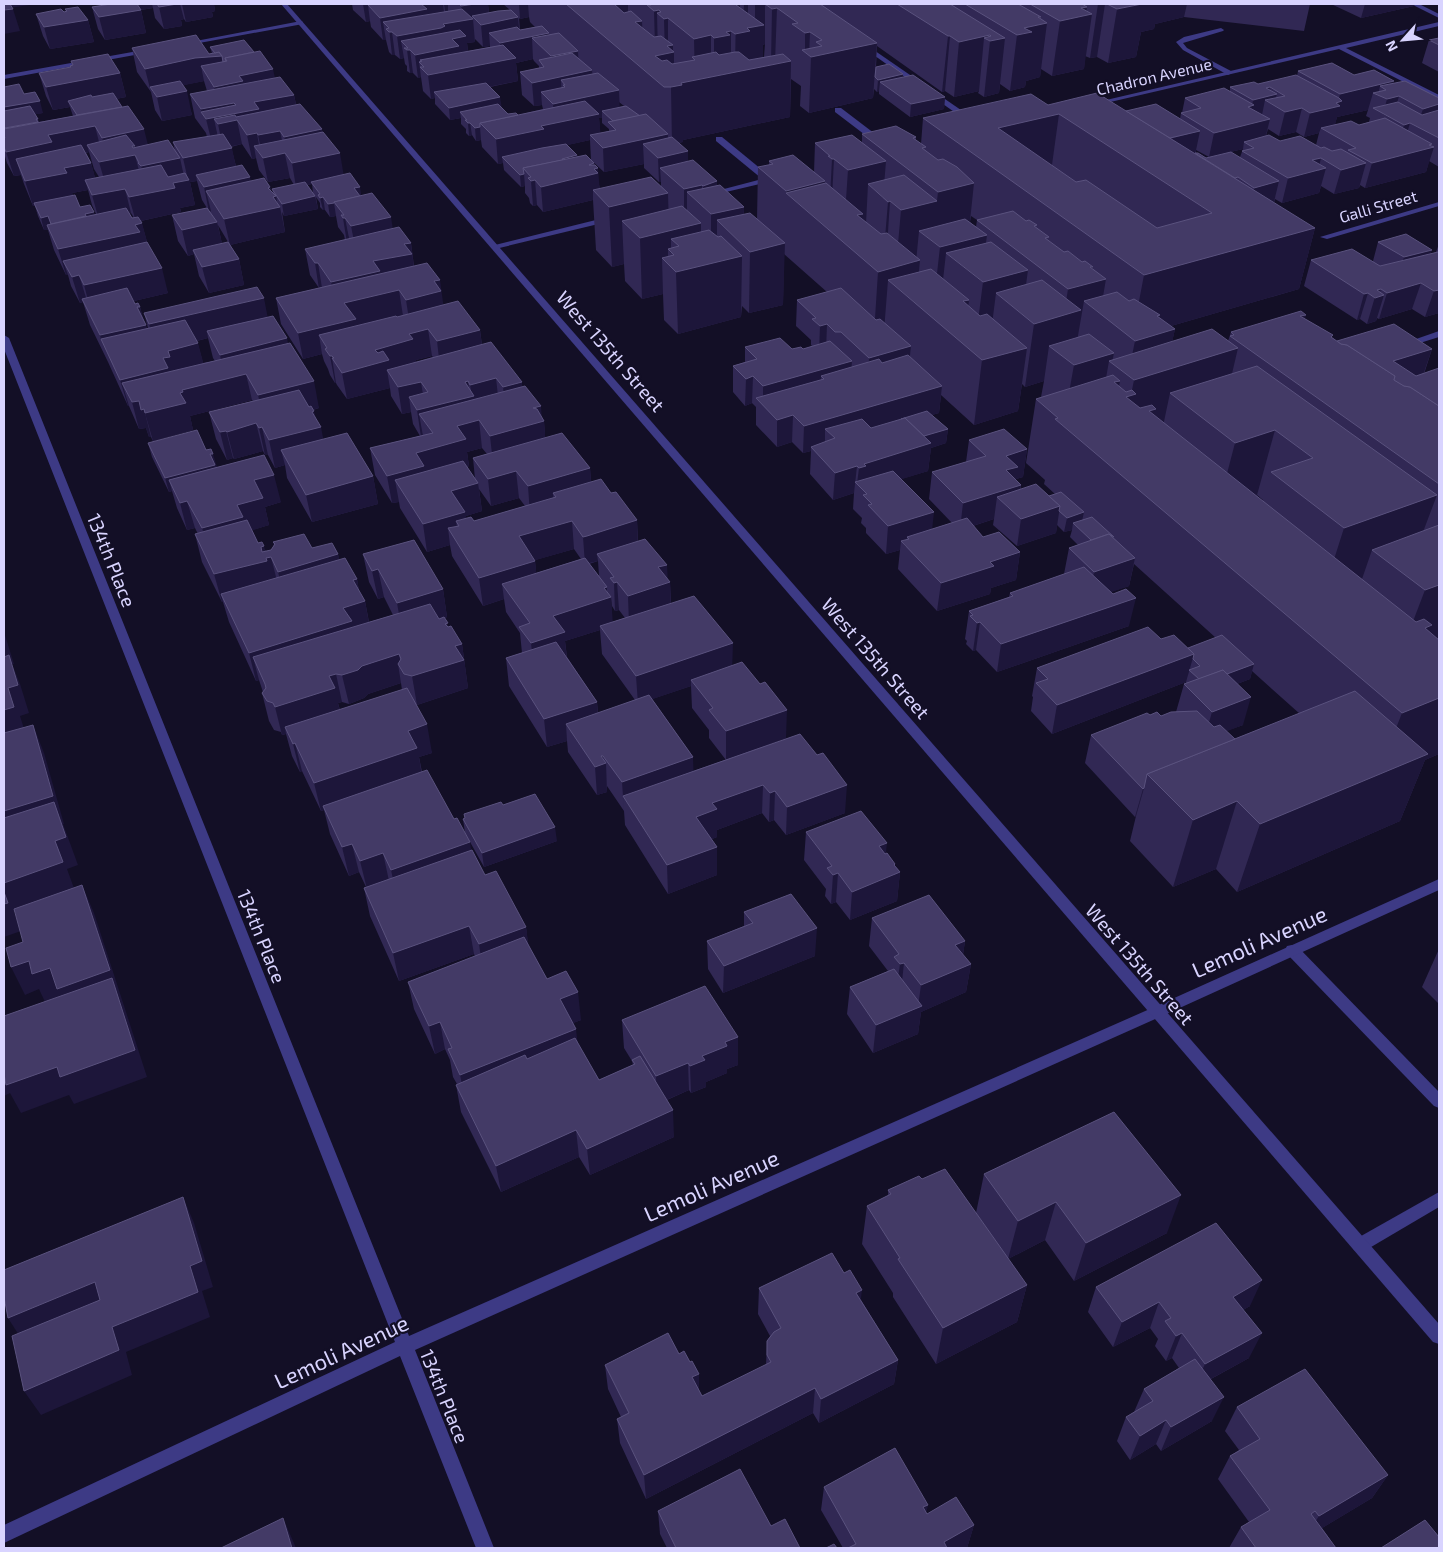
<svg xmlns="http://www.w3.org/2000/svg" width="1443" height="1552" font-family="'Exo 2',sans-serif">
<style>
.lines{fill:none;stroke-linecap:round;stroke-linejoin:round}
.service{fill:#3d3a85;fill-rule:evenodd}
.minor{fill:#3d3a85;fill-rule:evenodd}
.tertiary{fill:#3d3a85;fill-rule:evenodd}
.wall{fill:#312854;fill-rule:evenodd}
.shaded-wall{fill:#1d163a;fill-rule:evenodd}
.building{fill:#433a66;stroke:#5a527e;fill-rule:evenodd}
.labels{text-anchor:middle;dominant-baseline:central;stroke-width:4.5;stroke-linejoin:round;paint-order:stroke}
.far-street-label{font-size:16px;fill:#d9d4ff;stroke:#130f26}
.street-label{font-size:19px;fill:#d9d4ff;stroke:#130f26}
.near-street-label{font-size:22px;fill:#d9d4ff;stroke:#130f26}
</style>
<rect width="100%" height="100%" fill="#130f26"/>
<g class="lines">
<g class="service">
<polygon points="1411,4 1419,4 1439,14 1439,18"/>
<polygon points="1221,28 1224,30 1223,31 1183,43 1187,48 1231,71 1232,73 1228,75 1183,50 1176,42 1184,37"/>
<polygon points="861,44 865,44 974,119 967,121 861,46"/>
<polygon points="835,108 841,108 883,140 883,144 877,144 835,112"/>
<polygon points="716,137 722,137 773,179 773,183 767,183 716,141"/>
<polygon points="1439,331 1439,337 1404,348 1399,345"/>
<polygon points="1292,945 1297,946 1439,1092 1439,1108 1434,1106 1287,954 1285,950 1287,946"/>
<polygon points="1439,1192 1439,1207 1366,1250 1360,1252 1354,1250 1352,1245 1354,1240"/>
</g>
<g class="minor">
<polygon points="301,21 303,22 303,24 183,46 180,44"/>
<polygon points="1439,22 1439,26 1346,48 1439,95 1439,100 1339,49 1093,106 1089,104"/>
<polygon points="149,49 151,50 151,52 4,79 4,75"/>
<polygon points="774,176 777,176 777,180 709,196 705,194"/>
<polygon points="1439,202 1439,206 1327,239 1320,237"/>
<polygon points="612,216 616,218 615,220 495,249 491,246"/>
<polygon points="4,335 9,338 409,1336 1152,1008 1439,879 1439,890 1162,1016 415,1350 494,1548 476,1548 400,1356 4,1543 4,1525 395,1342 4,349"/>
</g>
<polygon class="tertiary" points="281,4 287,4 1439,1324 1439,1344 1433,1342"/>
</g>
<g class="wall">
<polygon points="110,4 214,4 215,11 212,12 213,17 186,22 184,19 181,20 182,26 164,29 155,18 153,8 141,10 146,33 105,40 98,29 92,7"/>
<path d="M 348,4 L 488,4 L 489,13 L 510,10 L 503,4 L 1310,4 L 1304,31 L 1184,17 L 1155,24 L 1154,29 L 1141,32 L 1136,57 L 1108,63 L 1097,57 L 1090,58 L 1085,56 L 1084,69 L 1052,76 L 1041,69 L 1040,77 L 1026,81 L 1025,87 L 1010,91 L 1000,84 L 999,93 L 984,97 L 978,93 L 979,91 L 954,97 L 945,91 L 942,92 L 877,46 L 876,67 L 903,77 L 945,97 L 944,109 L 910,117 L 879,94 L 879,91 L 877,92 L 874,89 L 873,98 L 809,113 L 800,106 L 801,86 L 791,79 L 790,117 L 683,140 L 683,142 L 678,143 L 688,162 L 717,181 L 717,185 L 744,207 L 744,214 L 757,219 L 758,167 L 769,165 L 769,161 L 814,172 L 815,143 L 862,142 L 862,134 L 916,137 L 916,140 L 921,144 L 923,118 L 1048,105 L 1126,111 L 1180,119 L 1181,113 L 1182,113 L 1185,98 L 1230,91 L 1230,87 L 1258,84 L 1297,76 L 1298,71 L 1354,75 L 1394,83 L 1439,98 L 1439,167 L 1429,161 L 1426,172 L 1365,188 L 1360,185 L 1359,188 L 1334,194 L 1321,186 L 1319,193 L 1282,203 L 1275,199 L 1274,203 L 1315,228 L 1299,289 L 1171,326 L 1175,329 L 1172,342 L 1228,341 L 1231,332 L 1305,319 L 1337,341 L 1432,349 L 1424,374 L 1439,369 L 1439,367 L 1439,754 L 1425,760 L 1400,821 L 1237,892 L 1216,869 L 1173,887 L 1130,841 L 1136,816 L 1135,817 L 1085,763 L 1091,735 L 1150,715 L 1161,716 L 1176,712 L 1184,684 L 1186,684 L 1186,682 L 1052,734 L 1031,711 L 1033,697 L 1032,696 L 1037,668 L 1161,639 L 1188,648 L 1216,638 L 1134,564 L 1129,586 L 1110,592 L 1129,626 L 997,672 L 976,650 L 973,651 L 966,644 L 967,641 L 965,639 L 969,611 L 1009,597 L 1010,593 L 1064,574 L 1069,548 L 1078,545 L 1070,537 L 1072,530 L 1064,532 L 1057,525 L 1056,533 L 1017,546 L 993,525 L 994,519 L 973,526 L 983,537 L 1020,552 L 1016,580 L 991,588 L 990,594 L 937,611 L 898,569 L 900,550 L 886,554 L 866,533 L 866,528 L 861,523 L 862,518 L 853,509 L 854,493 L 833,500 L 810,474 L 811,451 L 803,453 L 792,442 L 777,447 L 756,425 L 756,407 L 752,403 L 745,406 L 733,392 L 733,366 L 745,362 L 745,347 L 792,349 L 803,349 L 812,346 L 811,345 L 811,340 L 796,326 L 797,300 L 827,292 L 784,254 L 783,305 L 749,313 L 742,306 L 741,317 L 678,334 L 664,320 L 663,294 L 642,299 L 625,281 L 624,264 L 612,267 L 596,250 L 593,200 L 543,212 L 537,205 L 533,206 L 530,203 L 529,198 L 525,193 L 525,186 L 521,187 L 504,170 L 503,163 L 498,164 L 482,147 L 481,140 L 476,141 L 472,135 L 469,136 L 466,133 L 466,129 L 461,124 L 461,118 L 450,120 L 435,104 L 435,98 L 431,99 L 423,91 L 421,77 L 418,78 L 413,73 L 410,73 L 407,71 L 407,66 L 405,64 L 404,58 L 400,59 L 395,55 L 392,55 L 389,52 L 386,40 L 383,40 L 371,27 L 370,21 L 366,22 L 353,10 L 352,4 L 349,5 ZM 529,17 L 530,22 L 535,27 L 520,30 L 519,18 L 520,19 ZM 475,39 L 483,47 L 490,46 L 490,47 L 468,51 L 467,43 L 475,42 ZM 765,44 L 764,57 L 763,57 L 763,45 ZM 533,59 L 534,61 L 539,66 L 539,68 L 520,72 L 522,95 L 534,106 L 542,105 L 543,109 L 518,115 L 508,114 L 501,108 L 490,87 L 518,81 L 516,63 ZM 619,102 L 624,106 L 619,107 ZM 1368,110 L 1366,116 L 1370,118 L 1369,122 L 1359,125 L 1335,124 L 1337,117 ZM 599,118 L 602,118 L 602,123 L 609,129 L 609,131 L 600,133 ZM 1268,129 L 1279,136 L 1296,132 L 1304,137 L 1319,133 L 1316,145 L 1280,141 L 1266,136 ZM 590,140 L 591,160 L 604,172 L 644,164 L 644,168 L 659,182 L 661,182 L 661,186 L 600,189 L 594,163 L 578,157 L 577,155 L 567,145 ZM 1243,149 L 1240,157 L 1206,158 L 1196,153 L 1196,150 L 1209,157 ZM 971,216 L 977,220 L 976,227 L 970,222 ZM 1044,381 L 1041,397 L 1036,399 L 1026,463 L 1045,480 L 1044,484 L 1055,494 L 1049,496 L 1021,489 L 1021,485 L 1016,480 L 1016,479 L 1023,477 L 1027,449 L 969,440 L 966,462 L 932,472 L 929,499 L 952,523 L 932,529 L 901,479 L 928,471 L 931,448 L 946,443 L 948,429 L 932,415 L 939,413 L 941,395 L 974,425 L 1018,411 L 1022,384 L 1025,387 ZM 1256,495 L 1257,495 L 1263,500 L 1263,501 ZM 1252,671 L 1300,714 L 1235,739 L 1226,731 L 1243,725 L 1237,684 L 1250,679 Z"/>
<polygon points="1331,4 1415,4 1414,6 1361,18"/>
<polygon points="65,9 88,20 94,42 50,49 43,36 36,14 64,12 66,12"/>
<polygon points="1439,38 1439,72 1422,63 1429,40"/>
<path d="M 210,47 L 275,78 L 294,95 L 296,104 L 322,129 L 322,132 L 344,175 L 362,196 L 393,229 L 411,243 L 414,266 L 443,305 L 480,330 L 482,345 L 522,387 L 542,418 L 544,421 L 545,437 L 590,468 L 591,482 L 611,493 L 637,520 L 638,541 L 667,565 L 667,579 L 670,582 L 671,603 L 732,666 L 786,738 L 726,760 L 709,738 L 709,730 L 692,708 L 691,686 L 652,699 L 693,757 L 693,771 L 800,734 L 845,813 L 786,835 L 774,820 L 769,822 L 762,813 L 717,830 L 717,837 L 712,839 L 717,875 L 668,894 L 625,825 L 624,811 L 607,786 L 607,792 L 597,795 L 568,752 L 567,741 L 547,747 L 509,686 L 506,658 L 522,653 L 520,633 L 506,612 L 504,599 L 483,606 L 452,556 L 450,545 L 427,552 L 400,508 L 399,502 L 392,503 L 375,475 L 370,448 L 420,436 L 413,424 L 411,412 L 402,414 L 391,396 L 390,388 L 347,399 L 337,385 L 336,383 L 335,383 L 330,375 L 328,369 L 324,361 L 322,354 L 303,359 L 281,324 L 276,298 L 319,288 L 310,275 L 305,249 L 345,240 L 344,235 L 338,227 L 336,216 L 330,217 L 325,210 L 323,210 L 320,207 L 320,203 L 316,197 L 318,209 L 284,216 L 282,212 L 285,232 L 230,245 L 239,259 L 244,285 L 209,293 L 199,276 L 194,254 L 188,256 L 178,241 L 172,215 L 207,208 L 202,200 L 197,181 L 190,182 L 195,205 L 180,208 L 181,212 L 141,221 L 147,242 L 168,293 L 134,301 L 135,304 L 140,307 L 143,319 L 147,329 L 148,328 L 144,313 L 268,317 L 288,343 L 319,408 L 313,410 L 323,439 L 373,476 L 378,504 L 312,522 L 287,478 L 285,465 L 275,468 L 268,455 L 265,455 L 263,451 L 234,459 L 233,458 L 227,460 L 216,439 L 209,412 L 253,401 L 252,400 L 190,416 L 193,430 L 153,441 L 151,437 L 149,437 L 146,428 L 139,429 L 129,406 L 128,406 L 108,362 L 90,325 L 83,302 L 80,303 L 71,286 L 68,275 L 66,275 L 54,250 L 48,230 L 44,230 L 38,216 L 35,206 L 33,206 L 24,184 L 21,175 L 14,176 L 7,163 L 4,153 L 4,87 L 24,94 L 43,113 L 35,114 L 39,122 L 73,116 L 70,107 L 53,110 L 46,96 L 39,73 L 71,67 L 72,65 L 71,61 L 120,73 L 126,97 L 116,99 L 148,145 L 175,151 L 173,142 L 207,137 L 206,133 L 195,118 L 190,94 L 207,91 L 204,81 L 183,85 L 192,115 L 162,121 L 155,110 L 151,92 L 137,72 L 132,48 L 209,54 L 212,53 ZM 242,144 L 252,159 L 256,158 L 259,170 L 268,182 L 290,178 L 294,185 L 272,189 L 273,193 L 271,191 L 270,187 L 251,181 L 236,166 L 231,147 ZM 89,152 L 94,169 L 99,177 L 95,178 L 91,163 L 86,153 ZM 312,184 L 313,193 L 307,185 ZM 88,190 L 92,205 L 96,214 L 94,214 L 80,207 L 73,195 L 72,193 ZM 131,213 L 134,218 L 132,218 L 129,214 ZM 218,225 L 228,242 L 222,244 ZM 208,338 L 213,358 L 215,361 L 203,363 L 197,341 ZM 432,356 L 433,357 L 416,362 L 416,360 ZM 482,448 L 487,454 L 473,458 L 475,479 L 467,467 L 469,466 L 467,452 ZM 479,489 L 491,506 L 519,498 L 525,506 L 474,521 L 466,519 L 466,516 L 482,511 ZM 574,549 L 581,559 L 536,573 L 535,560 ZM 598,561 L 599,576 L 589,564 ZM 611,598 L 612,606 L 615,611 L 619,610 L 625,618 L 612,622 ZM 600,630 L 602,654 L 635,700 L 598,713 L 597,702 L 567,657 L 565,641 Z"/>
<polygon points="1378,242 1431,254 1436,252 1439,244 1439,313 1425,317 1412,309 1379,319 1377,318 1376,321 1367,324 1360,319 1357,320 1304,286 1311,260 1373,261"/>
<path d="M 148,443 L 206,450 L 217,467 L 281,502 L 265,507 L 269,525 L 252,530 L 258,543 L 266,551 L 271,550 L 274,545 L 273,542 L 338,554 L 339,560 L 357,579 L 359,591 L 365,601 L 369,622 L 393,615 L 384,597 L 378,599 L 369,582 L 363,554 L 443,589 L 447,617 L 445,618 L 448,627 L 462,644 L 468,688 L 417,705 L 415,704 L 432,753 L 419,757 L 422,772 L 471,850 L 485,875 L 526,927 L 528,946 L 547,979 L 581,1020 L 573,1023 L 578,1044 L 599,1080 L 633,1065 L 632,1061 L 624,1048 L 622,1020 L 738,1037 L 738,1065 L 727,1069 L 727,1073 L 706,1082 L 706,1087 L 691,1093 L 689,1090 L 667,1100 L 674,1137 L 590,1175 L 579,1157 L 501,1192 L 461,1112 L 456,1085 L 457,1084 L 453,1077 L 450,1060 L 445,1049 L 435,1054 L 414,1009 L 408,982 L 475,956 L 474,954 L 399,981 L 370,916 L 364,888 L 366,887 L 359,872 L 349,876 L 330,834 L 324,810 L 321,811 L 302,771 L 300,772 L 292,756 L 286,734 L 282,735 L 281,732 L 274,730 L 269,721 L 262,693 L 263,692 L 259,680 L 256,681 L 229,622 L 223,602 L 222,602 L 202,562 L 195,534 L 198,534 L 195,528 L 187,530 L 177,508 L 172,491 L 169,492 L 152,457 ZM 401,683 L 402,690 L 340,710 L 338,703 L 342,702 L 349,704 L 364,698 L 368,694 Z"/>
<polygon points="503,805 557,841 484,867 465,833 463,819 465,818 464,814"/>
<polygon points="806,832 886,854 900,872 897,901 850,920 836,902 831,904 825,896 826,889 804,860"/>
<polygon points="744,912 815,956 723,993 708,969 707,941 744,926"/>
<polygon points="872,918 965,941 963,955 971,964 966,992 921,1012 918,1034 873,1053 847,1014 850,987 888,971 869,946"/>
<polygon points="1439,949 1439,1004 1422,987"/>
<polygon points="984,1174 1167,1233 1074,1281 1045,1240 1008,1259 1027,1285 1017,1322 936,1364 893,1297 893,1293 862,1244 867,1206 888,1196 888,1190 922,1179 1008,1259 976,1213"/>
<polygon points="1096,1287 1250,1306 1243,1310 1249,1358 1211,1379 1212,1421 1161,1451 1156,1444 1130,1460 1117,1441 1126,1417 1134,1412 1144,1389 1179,1368 1172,1358 1166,1361 1155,1346 1158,1339 1150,1328 1113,1347 1088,1312"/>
<polygon points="759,1288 861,1300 898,1360 894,1384 819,1423 813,1413 646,1499 620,1443 617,1419 621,1417 608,1389 605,1365 679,1354 702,1396 766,1365 767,1341 770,1336 758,1314"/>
<polygon points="1237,1407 1388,1475 1372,1498 1322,1528 1336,1548 1229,1548 1241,1527 1249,1522 1218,1479 1230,1456 1239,1450 1225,1431"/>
<polygon points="824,1487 926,1512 927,1514 974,1525 967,1548 843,1548 821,1510"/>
<polygon points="658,1511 771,1526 800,1548 667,1548 660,1534"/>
</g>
<g class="shaded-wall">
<polygon points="7,4 36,4 9,8"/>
<polygon points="126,4 152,4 153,8 128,12"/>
<polygon points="174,4 180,4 184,19 181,20 182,26 164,29 159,7"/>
<polygon points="182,4 214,4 215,11 212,12 213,17 186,22"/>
<path d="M 363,4 L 410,4 L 423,10 L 422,4 L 443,4 L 444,12 L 436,22 L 463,21 L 461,6 L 475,4 L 488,4 L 490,23 L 518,17 L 520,39 L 549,33 L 551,56 L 532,38 L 533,59 L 516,63 L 518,81 L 438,97 L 434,92 L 435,98 L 431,99 L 428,75 L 422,61 L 420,60 L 420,63 L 419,62 L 421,77 L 418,78 L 415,55 L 410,50 L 413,73 L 410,73 L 407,50 L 408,48 L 401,41 L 404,58 L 400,59 L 397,36 L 392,32 L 395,55 L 392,55 L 389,28 L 383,22 L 386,40 L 383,40 L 380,18 L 368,5 L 370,21 L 366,22 ZM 472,16 L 481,25 L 483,47 L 490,46 L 489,33 L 500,43 L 502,61 L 469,59 L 467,43 L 475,42 L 473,19 L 472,19 Z"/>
<polygon points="444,4 448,4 448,11 445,11"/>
<polygon points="519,4 528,4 529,17 520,19"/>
<polygon points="593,4 628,4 628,20"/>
<polygon points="726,4 731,31 731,73 735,72 736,5 740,4 740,33 743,32 744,4 748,4 748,28 755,27 755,4 772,4 777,8 775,62 771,63 772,9 765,4 765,44 763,45 763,66 791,61 790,117 683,140 683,142 672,144 671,87 656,80 654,11 659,10 659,15 657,13 658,55 665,54 664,19 668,18 668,46 673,45 673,52 674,52 674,87 681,83 695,80 694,39 711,35 711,77 714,76 714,38"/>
<polygon points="1098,4 1105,4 1097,57 1090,58"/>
<polygon points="1125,4 1187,4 1184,17 1155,24 1154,29 1141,32 1136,57 1108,63 1117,9"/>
<polygon points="1365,4 1415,4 1414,6 1361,18"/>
<polygon points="1087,7 1086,15 1092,14 1084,69 1052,76 1060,21 1081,8"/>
<polygon points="13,9 20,31 4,34 4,10"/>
<polygon points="141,10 146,33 105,40 99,17"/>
<polygon points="1038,17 1041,17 1040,24 1047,23 1040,77 1026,81 1025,87 1010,91 1017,35 1024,28"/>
<polygon points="88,20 94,42 50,49 44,27"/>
<polygon points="642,21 644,70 635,22"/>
<polygon points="810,32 809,55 805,52 805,33"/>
<polygon points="990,35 989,41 984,38 979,91 954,97 959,42"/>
<polygon points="948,36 950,36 945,91 942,92"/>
<polygon points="1005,38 999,93 984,97 990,41"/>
<polygon points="877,43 873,98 809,113 811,57"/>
<polygon points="578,51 579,73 592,70 594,93 565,85 561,80 562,100 541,92 542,105 534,106 532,83 552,79 551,56"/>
<polygon points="222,56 226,63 201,66 204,81 153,92 150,87 151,92 145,69 195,58"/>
<polygon points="237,65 273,69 278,92 236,105 234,103 236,113 254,102 294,95 299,119 263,132 257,134 261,156 254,146 256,158 252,159 247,135 237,120 242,144 223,148 218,124 214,119 219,142 212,143 206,119 201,112 201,109 218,106 214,87"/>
<polygon points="120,73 126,97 72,107 68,101 70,107 53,110 46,87"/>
<polygon points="903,74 902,86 880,82 879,91 877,92 878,80"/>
<polygon points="1394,81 1389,99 1399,96 1393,119 1383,114 1387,99 1386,90 1380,86 1378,95 1373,93 1368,110 1337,117 1334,129 1321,128 1319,133 1304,137 1310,113 1338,102 1340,94"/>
<polygon points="1270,87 1268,96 1277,94 1274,105 1265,100 1261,120 1270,119 1264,143 1244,142 1243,149 1209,157 1214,133 1248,107 1252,106 1253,100 1266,88"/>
<polygon points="619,90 620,114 602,111 602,118 599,118 601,138 590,135 590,140 546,150 502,157 503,163 498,164 496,139 541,126 554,123 553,104"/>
<polygon points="187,91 192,115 162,121 157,97"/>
<polygon points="500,97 502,109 460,112 461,118 450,120 449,108"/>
<polygon points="945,97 944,109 910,117 911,104"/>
<polygon points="40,101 43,113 4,120 4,107"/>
<polygon points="1439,104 1439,126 1417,127 1423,109"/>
<polygon points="1302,108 1296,132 1279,136 1285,112"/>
<polygon points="1059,114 1051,172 998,128"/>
<polygon points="468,123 470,123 472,135 469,136"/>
<polygon points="1410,123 1403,147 1396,149 1404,125"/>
<polygon points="95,126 101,150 87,145 89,152 57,159 16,159 21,175 14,176 6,152 48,135"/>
<polygon points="480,127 481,140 476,141 475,128"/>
<polygon points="144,129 150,153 139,163 135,155 141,179 106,186 99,162 108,160 102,138"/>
<polygon points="322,129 326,153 289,158 284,137"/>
<polygon points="280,131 290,178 268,182 258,135"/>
<polygon points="1200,131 1195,155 1162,141"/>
<polygon points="668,134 668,155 688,151 688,176 660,168 661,182 659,182 658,158 643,144 644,164 604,172 603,148"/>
<polygon points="1432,144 1431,148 1434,147 1426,172 1365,188 1372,163"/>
<polygon points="232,148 237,172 196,175 197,181 190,182 195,205 180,208 181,212 136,222 129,197 148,191 141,166 180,158 185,181 188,180 183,158"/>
<polygon points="340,153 344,177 311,182 312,184 296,187 292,163"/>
<polygon points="577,155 578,168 535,180 537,205 533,206 531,181 562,159"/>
<polygon points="1321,158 1318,171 1326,168 1319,193 1282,203 1288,178 1312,160"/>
<polygon points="832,159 834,159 831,218 829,218"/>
<polygon points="886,161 883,198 868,184 866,224 844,229 848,170"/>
<polygon points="91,163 98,188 85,180 88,190 72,193 74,198 33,206 25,181 64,168"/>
<polygon points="594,163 594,169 598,168 600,193 593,190 593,200 543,212 541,187 589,165"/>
<polygon points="1366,163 1359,188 1334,194 1341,170"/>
<polygon points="524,174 525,186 521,187 520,175"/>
<polygon points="250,177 255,202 206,191 211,211 209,212 204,187"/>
<polygon points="717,181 717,213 744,207 743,245 717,220 717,262 742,256 741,317 678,334 676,272 679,246 671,239 671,253 668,249 668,264 662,258 663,294 642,299 640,238 622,221 624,264 612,267 609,207 668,193 669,231 684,227 684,189 702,185 702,206 687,192 687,227 701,223 701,266 711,263 711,214 704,208 703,186"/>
<polygon points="825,181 823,225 786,193 786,191"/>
<polygon points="1279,181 1273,206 1248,213 1254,188"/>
<polygon points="974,183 968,240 987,235 981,281 946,253 940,307 933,309 940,247 919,231 916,262 920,260 916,304 888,280 884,331 874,334 878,272 896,267 901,210 937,201 938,192"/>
<polygon points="270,187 274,208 273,197 276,196 278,207 280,207 285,232 230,245 224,219 268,188"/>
<polygon points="360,187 362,200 354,188"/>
<polygon points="125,189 131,213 99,220 92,195"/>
<polygon points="315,196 318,209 284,216 282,204"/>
<polygon points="323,197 325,210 323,210 320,198"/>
<polygon points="890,201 886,262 883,262 888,202"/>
<polygon points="334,203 336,216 330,217 328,204"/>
<polygon points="94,212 97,225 89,227 85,214"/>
<polygon points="48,216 52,229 47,225 48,230 44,230 41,218"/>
<polygon points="391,217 395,242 356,251 351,226"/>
<polygon points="343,218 345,218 350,243 347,243"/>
<polygon points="217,222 223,248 193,250 194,254 188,256 182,230"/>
<polygon points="142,223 149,249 63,261 68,275 66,275 58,249 135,225"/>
<polygon points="1315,228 1299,289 1157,330 1175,329 1166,370 1238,348 1223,412 1170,393 1162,431 1126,397 1131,395 1134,380 1128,375 1135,341 1132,338 1144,275"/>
<polygon points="411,243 414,269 399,290 403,316 327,348 319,335 322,354 303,359 298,333 336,308 331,282 373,261 404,244"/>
<polygon points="785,243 783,305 749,313 750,252"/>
<polygon points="1432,250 1424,275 1396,283 1404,257"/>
<polygon points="239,259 244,285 209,293 202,267"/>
<polygon points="315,263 318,263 322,288 319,289"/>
<polygon points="1090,267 1093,267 1090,283 1106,279 1100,314 1084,301 1076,347 1049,346 1044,381 1025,387 1034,324 1064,315 1068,289"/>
<polygon points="162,268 168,293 91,311 84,285"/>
<polygon points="1028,270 1022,314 996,293 990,340 975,345 983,282"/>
<polygon points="79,275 87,301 82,299 83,302 80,303 72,277"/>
<polygon points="440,280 445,317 410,326 406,300 434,281"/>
<polygon points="1421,283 1412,309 1379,319 1387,293"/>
<polygon points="1381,289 1378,296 1384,295 1376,321 1367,324 1377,290"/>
<polygon points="1439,290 1439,313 1425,317 1434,291"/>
<polygon points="1368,293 1360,319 1357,320 1364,294"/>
<polygon points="264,298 269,324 207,331 208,338 156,351 149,324"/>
<polygon points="969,300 964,345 963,301"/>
<polygon points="137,307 140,307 145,325 146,325 154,351 101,340 100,335"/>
<polygon points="1306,315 1289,378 1300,316"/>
<polygon points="827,324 826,351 819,353 820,326"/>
<polygon points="428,329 432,356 416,360 417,366 387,370 390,388 347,399 342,373 375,350 409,334"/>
<polygon points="480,330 483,356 440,367 437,341"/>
<polygon points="287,338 292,365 246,374 252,400 190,416 193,430 153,441 145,413 180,393 182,390 225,379 220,355"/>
<polygon points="198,343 205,369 144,409 151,437 149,437 146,428 139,429 132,402 122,383 129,406 128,406 120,380 163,358 168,351"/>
<polygon points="911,346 908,373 867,385 869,358"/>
<polygon points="1027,348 1018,411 974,425 982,360"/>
<polygon points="1432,349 1423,375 1384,388 1393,361"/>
<polygon points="1114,353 1112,363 1109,361 1099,418 1063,426 1074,365"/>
<polygon points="330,356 332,356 333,360 332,358 336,383 335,383"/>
<polygon points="852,361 850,388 824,379 821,376 820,397 763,405 763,386"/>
<polygon points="753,376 752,403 745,406 746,379"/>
<polygon points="496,378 499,405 479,420 482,448 467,452 469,466 426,478 395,480 399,502 392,503 387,476 416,453 433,433 419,414 423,436 421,437 417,410 409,397 411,412 402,414 398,387 421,382 425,408 465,382 468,381 470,397 472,396 470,385"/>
<polygon points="314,381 319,408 264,422 258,395"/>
<polygon points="1120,381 1107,445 1114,382"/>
<polygon points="522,382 524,409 506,414 503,387"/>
<polygon points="942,386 939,413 900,424 835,438 825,429 825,447 811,447 811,451 803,453 804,426"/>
<polygon points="541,406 542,421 544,421 546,448 493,463 490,436 533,408"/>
<polygon points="314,411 317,428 321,427 326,454 281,450 285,465 275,468 269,440 312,412"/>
<polygon points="793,415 792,442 777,447 777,420"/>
<polygon points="256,423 263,451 234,459 227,432"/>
<polygon points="262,427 268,455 265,455 259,428"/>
<polygon points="948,429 946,443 931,448 928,471 864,491 857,484 859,468 864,464 921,437"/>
<polygon points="1275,430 1257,495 1218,508 1235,443"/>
<polygon points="226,431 233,458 227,460 220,432"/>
<polygon points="1027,449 1023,477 1016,479 1015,487 1021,485 1017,512 997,497 994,519 960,530 963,503 1006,456"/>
<polygon points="210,454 213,454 217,467 169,480 172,491 169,492 165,478"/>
<polygon points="857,466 854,493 833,500 835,473"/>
<polygon points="590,468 592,495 556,497 553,493 554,507 530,514 528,486"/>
<polygon points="516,471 519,498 491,506 488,479"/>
<polygon points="274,475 281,502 265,507 269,525 247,532 210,556 202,528 237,505 254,480"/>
<polygon points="373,476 378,504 312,522 306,495"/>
<polygon points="478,483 482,511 466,516 469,540 456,521 459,543 448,528 450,545 427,552 423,524 451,491"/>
<polygon points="1437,495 1412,561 1372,550 1362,579 1323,594 1344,528"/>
<polygon points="187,501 195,528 187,530 180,503"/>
<polygon points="1060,506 1056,533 1017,546 1021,519"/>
<polygon points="934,512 931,540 909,539 907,537 906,547 901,541 900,550 886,554 888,526"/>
<polygon points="1084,512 1081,526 1073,523 1072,530 1064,532 1067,518"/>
<polygon points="637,520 638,548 597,554 598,561 585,564 583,537"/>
<polygon points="572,521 574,549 522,564 519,536"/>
<polygon points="264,546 267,558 271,557 278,585 221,594 223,602 222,602 214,574 261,547"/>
<polygon points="1020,552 1016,580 991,588 990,594 937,611 941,583 990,562"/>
<polygon points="338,554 344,582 285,600 278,572"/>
<polygon points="1135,558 1129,586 1089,600 1094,572"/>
<polygon points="535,561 538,589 502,584 504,599 483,606 479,578"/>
<polygon points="667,565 668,583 670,582 671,610 629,624 628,596 658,567"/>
<polygon points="378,569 384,597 378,599 372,571"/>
<polygon points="357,579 361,602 365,601 370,629 253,657 259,680 256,681 249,653 343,608 353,580"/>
<polygon points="617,582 619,610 615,611 614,583"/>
<polygon points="1439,585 1439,642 1399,658 1425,590"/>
<polygon points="607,587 607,598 611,597 613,625 600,626 600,630 565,641 567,660 534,671 531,643 553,616"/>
<polygon points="443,589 447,617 402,631 397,603"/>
<polygon points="1136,598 1129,626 997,672 1001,644"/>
<polygon points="980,622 976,650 973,651 977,623"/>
<polygon points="4,632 14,664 12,664 20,684 29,713 20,716 26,735 4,742 4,710 8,688 4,667"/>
<polygon points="733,643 732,672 691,680 691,686 638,704 636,676"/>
<polygon points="462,644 468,688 417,705 412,676 455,646"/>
<polygon points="399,654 402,670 398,664 401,683 368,694 364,698 349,704 342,675 362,666"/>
<polygon points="1194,654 1186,682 1052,734 1057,705"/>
<polygon points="1254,664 1250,679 1200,698 1204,683"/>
<polygon points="336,674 342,702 338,703 341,717 285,727 286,734 282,735 275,707 329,676"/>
<polygon points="1251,697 1243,725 1204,740 1212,712"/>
<polygon points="1439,698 1439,754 1425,760 1400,821 1237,892 1260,824 1378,774 1402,713"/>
<polygon points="597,702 599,730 566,724 567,741 547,747 544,719"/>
<polygon points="787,710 786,738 726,760 726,731"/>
<polygon points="427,724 432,753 419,757 422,776 323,806 324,810 321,811 314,783 408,731"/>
<polygon points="33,725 44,753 64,824 63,824 78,865 67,869 75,891 14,912 21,931 4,937 4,811"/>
<polygon points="295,743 302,771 300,772 293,744"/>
<polygon points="601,756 603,756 604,764 606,763 607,792 597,795 595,767"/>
<polygon points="693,757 694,786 623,796 624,811 622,782"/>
<polygon points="763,785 762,813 717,830 717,837 697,845 696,817 712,803"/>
<polygon points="847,785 845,813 786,835 787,807"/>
<polygon points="1144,788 1136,816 1135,817 1143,789"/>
<polygon points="775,791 774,820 769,822 770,793"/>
<polygon points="1237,801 1216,869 1173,887 1193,820"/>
<polygon points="555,827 557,841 484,867 482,853"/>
<polygon points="470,842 474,871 397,898 391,870"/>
<polygon points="887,843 884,871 879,846"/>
<polygon points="352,844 359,872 349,876 342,847"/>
<polygon points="717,847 717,875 668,894 667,865"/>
<polygon points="383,853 389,881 367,889 360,861"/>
<polygon points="895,864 894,875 900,872 897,901 850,920 852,892"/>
<polygon points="838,873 836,902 831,904 833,875"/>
<polygon points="82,885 94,913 147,1077 74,1104 69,1095 21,1113 10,1093 4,1096 4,1069 45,1002 39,989 25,995 11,967"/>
<polygon points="469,926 474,954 399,981 393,953"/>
<polygon points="526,927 530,955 483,972 479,944"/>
<polygon points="817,928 815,956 723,993 724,966"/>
<polygon points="965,941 961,969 955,945"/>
<polygon points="904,963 901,991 896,992 900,964"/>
<polygon points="971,964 966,992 921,1012 918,1034 873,1053 876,1025 918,1007 921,985"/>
<polygon points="578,992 581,1020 563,1027 560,999"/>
<polygon points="440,1022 445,1049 435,1054 429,1026"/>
<polygon points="576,1029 579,1056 466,1102 460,1075"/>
<polygon points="738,1037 738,1065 727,1069 727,1073 706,1082 706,1087 691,1093 690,1066 702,1056 725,1042"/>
<polygon points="688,1063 689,1090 657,1104 656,1076"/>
<polygon points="673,1110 674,1137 590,1175 587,1149"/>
<polygon points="576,1130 579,1157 501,1192 496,1166"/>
<polygon points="1181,1195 1167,1233 1074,1281 1086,1243"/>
<polygon points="183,1197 194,1223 213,1287 202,1291 210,1317 126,1352 132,1375 41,1415 24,1391 112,1327 190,1266"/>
<polygon points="1056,1202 1045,1240 1008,1259 1018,1221"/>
<polygon points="1262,1280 1250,1306 1222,1322 1233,1297"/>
<polygon points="95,1282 109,1307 24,1343 8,1318"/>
<polygon points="1027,1285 1017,1322 936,1364 943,1328"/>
<polygon points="862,1290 859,1315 856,1293"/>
<polygon points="1159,1302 1150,1328 1113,1347 1122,1322"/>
<polygon points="1182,1333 1172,1358 1166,1361 1176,1336"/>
<polygon points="1262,1333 1249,1358 1194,1388 1205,1364"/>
<polygon points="898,1360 894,1384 819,1423 821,1399"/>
<polygon points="699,1374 699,1398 692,1377"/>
<polygon points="815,1388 813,1413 646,1499 644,1475"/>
<polygon points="1224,1397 1212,1421 1161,1451 1171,1427"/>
<polygon points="1166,1420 1156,1444 1130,1460 1140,1436"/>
<polygon points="1388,1475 1372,1498 1304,1539 1319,1516"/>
<polygon points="928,1505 923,1527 923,1507"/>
<polygon points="283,1518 293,1541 296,1548 292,1548"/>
<polygon points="974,1525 967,1548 942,1548 944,1542"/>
</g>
<g class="building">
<polygon points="4,4 10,4 13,9 4,10"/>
<polygon points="111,4 137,4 141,10 99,17 92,7"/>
<polygon points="157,4 177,4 159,7"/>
<polygon points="374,4 421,4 427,9 380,18 368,5"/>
<polygon points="459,4 475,4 461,6"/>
<polygon points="566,4 614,4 624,13 631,11 642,21 635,22 654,37 661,36 673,45 667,46 674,52 655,56 662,61 667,60 672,64 695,60 692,57 716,52 719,55 735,52 739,52 749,60 783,54 791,61 681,83 682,85 671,87 664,87"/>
<polygon points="650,4 740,4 736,5 764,25 747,28 750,31 735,34 731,31 726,32 730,35 714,38 711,35 694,39 668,18 664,19 657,13 661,12 659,10 654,11 647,5 651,5"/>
<polygon points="765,4 820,4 877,43 811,57 802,50 822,46 816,42 822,40 810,32 805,33 792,24 798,23 777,8 772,9"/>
<polygon points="897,4 950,4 1005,38 990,41 984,38 991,36 990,35 959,42 950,36 948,36"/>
<polygon points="965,4 1018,4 1041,17 1038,17 1047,23 1024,28 1032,32 1017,35"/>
<polygon points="1030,4 1082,4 1087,7 1081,8 1092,14 1060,21"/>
<polygon points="1107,4 1142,4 1117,9"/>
<polygon points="78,7 88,20 44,27 36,14 61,9 64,12 67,11 65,9"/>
<polygon points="462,9 473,19 443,24 445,26 441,28 397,36 392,32 389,32 386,29 389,28 383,22"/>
<polygon points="511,10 518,17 481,25 472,16 498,11"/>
<polygon points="542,26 549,33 500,43 489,33 517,27 520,30"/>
<polygon points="460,30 466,36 452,39 459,46 415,55 410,50 407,50 404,48 408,48 401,41"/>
<polygon points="559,33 578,51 551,56 532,38"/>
<polygon points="196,35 209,54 219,52 222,56 195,58 145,69 132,48"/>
<polygon points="1439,38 1439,45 1429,40"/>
<polygon points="244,40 254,52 225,58 226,61 223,62 222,56 219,52 215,53 210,47"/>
<polygon points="503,45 516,58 428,75 420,67 424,67 419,62 422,61 420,60"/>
<polygon points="260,51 273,69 239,76 243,81 214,87 201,66 227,61 225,58"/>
<polygon points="572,53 592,70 532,83 520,72 544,67 539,60"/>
<polygon points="108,54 120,73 46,87 39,73 71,67 70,66 73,65 71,61"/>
<polygon points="1332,63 1354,75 1374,70 1394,81 1340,94 1298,71"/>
<polygon points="889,64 903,74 878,80 875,77 876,67"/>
<polygon points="598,73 619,90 553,104 541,92 565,87 563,85 565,85 561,80"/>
<polygon points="913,75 945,97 911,104 880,82"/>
<polygon points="1296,75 1339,98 1342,101 1336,103 1340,106 1310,113 1302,108 1285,112 1265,100 1285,96 1270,87 1266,88 1277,94 1253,100 1230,87 1254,82 1258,84"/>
<polygon points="280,77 294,95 254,102 259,109 206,119 201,112 236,105 234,103 201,109 190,94"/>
<polygon points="180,81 187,91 157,97 150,87"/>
<polygon points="1405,81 1439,98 1439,104 1423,109 1399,96 1387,99 1373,93 1386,90 1380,86"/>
<polygon points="486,83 500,97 449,108 434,92"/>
<polygon points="19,84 24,94 35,92 40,101 4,107 4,87"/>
<polygon points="1224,88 1254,105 1248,107 1270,119 1214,133 1181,113 1201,108 1185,98"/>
<polygon points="113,93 122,107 77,115 68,101 91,95 92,97"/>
<path d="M 1097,93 L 1315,228 L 1144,275 L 923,118 L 1031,94 L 1048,105 ZM 1059,114 L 1212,213 L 1157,228 L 1086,180 L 1076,182 L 998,128 Z"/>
<polygon points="585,101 599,114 541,126 544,129 496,139 480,123"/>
<polygon points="1398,102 1422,115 1439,110 1439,138 1410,123 1404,125 1373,108"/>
<polygon points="300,104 322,129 284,137 280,131 258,135 257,133 247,135 237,120 218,124 214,119 235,115 236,117"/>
<polygon points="498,104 508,114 516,113 518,115 480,123 480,127 475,128 470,123 468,123 465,120 467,120 460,112"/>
<polygon points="1156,104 1200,131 1170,138 1126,111"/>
<polygon points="30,106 38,119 36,119 38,122 5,128 4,125 4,111"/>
<polygon points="128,106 144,129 102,138 95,126 48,135 52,142 6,152 4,147 4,138 5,138 4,135 4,129"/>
<polygon points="626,106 640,116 613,121 602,111"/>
<polygon points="646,114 668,134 603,148 590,135 616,130 608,122"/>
<polygon points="1385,118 1432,144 1429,145 1434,147 1372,163 1348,150 1356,148 1321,128 1351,121 1359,125"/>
<polygon points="896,126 916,137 913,138 926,147 922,148 938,160 943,159 957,167 974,183 938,192 862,134"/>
<polygon points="323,132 340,153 292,163 285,153 263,158 254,146"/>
<polygon points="223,134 232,148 183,158 173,142"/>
<polygon points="126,135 135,146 132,146 133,148 168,140 180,158 141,166 138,163 139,163 135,155 99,162 87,145"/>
<polygon points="852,135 886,161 848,170 834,159 832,159 828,156 830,156 815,143"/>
<polygon points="1269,135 1280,141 1300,136 1321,148 1324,147 1332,151 1341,149 1366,163 1341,170 1321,158 1312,160 1326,168 1288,178 1242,151 1254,148 1244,142"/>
<polygon points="672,137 688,151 658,158 643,144"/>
<polygon points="566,144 577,155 562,159 563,160 523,168 524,174 520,175 502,157 542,148"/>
<polygon points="81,145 91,163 64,168 67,173 25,181 16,159"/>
<polygon points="1231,152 1279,181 1254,188 1238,177 1235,178 1195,153 1198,153 1206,158"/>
<polygon points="586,155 594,163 589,165 595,165 598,168 594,169 598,173 541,187 535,180 531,181 528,178 531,177 523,168"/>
<polygon points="793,155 825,181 786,191 758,167 773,164 769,161"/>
<polygon points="693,160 717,181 703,186 702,185 684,189 660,168"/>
<polygon points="161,165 168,177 185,173 189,180 173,183 175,188 129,197 125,189 92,195 85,180"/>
<polygon points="242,165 250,177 204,187 196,175"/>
<polygon points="350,173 360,187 354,188 360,196 334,202 334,203 328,204 323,197 320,198 318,195 320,194 311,182"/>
<polygon points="904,175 937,201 901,210 890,201 888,202 868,184"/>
<polygon points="651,177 668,193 609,207 593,190"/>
<polygon points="264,178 270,187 268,188 276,196 273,197 280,207 224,219 206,191"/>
<polygon points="305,182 315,196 282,204 272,189"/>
<polygon points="826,183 863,214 857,215 881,234 887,233 920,260 878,272 786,193"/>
<polygon points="720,185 744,207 711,214 687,192"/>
<polygon points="372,193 391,217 351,226 345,218 343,218 341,215 344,215 334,202"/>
<polygon points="75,195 80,207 90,205 94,212 85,214 86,216 51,224 48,216 41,218 34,203"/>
<polygon points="682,206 701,223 640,238 622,221"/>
<polygon points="126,208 132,218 138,217 142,223 135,225 140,232 58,249 47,225"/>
<polygon points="207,208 217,222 182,230 172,215"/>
<polygon points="1013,211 1026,221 1029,220 1037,225 1034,226 1049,237 1045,238 1064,252 1068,251 1082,262 1085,261 1093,267 1090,267 1106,279 1068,289 977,220"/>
<polygon points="750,213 785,243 750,252 717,220"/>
<polygon points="965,219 987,235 940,247 919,231"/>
<polygon points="399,227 411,243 404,244 412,254 373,261 380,271 331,282 318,263 315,263 305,249"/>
<polygon points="709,230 718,237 721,236 742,256 676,272 662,258 674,255 668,249 679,246 671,239"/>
<polygon points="1406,234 1432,250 1404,257 1378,242"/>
<polygon points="147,242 162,268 84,285 79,275 72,277 63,261"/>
<polygon points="228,242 239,259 202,267 193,250"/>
<polygon points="991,242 1028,270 983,282 946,253"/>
<polygon points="1352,249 1380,266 1438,252 1439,253 1439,290 1434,291 1421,283 1387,293 1381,289 1377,290 1384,295 1375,298 1368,293 1364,294 1311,260"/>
<polygon points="427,263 440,280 434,281 441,291 406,300 399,290 344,303 356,319 298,333 276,298"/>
<polygon points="931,269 969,300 963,301 980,316 987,314 1027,348 982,360 888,280"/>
<polygon points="1042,280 1081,310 1034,324 996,293"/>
<polygon points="257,287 264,298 149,324 144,313"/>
<polygon points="127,288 135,304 138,303 140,307 137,307 146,325 100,335 82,299"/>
<polygon points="841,288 876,320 880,319 911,346 869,358 841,332 835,332 827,324 820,326 812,319 816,318 797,300"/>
<polygon points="1117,292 1129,301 1134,299 1160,315 1157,316 1175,329 1135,341 1084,301"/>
<polygon points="458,301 480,330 437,341 428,329 409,334 413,339 375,350 378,353 383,351 389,360 342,373 332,358 334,358 332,356 330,356 325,349 327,348 319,335 396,316 397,317"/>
<polygon points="1301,311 1306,315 1300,316 1333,335 1331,337 1341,344 1347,345 1395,376 1394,380 1404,386 1410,387 1439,406 1439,484 1230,336 1234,335 1231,332"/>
<polygon points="273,316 287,338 220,355 207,331"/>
<polygon points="185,320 198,343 168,351 170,357 163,358 168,368 120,380 101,339"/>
<polygon points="1394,324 1432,349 1393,361 1416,376 1439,368 1439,406 1410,387 1404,386 1394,380 1395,376 1347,345 1341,344 1337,341"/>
<polygon points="1212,329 1238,348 1134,380 1109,361"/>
<polygon points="1089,334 1114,353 1074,365 1049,346"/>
<polygon points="780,338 792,349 801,347 803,349 830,341 852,361 763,386 753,376 746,379 733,366 757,359 745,347"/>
<polygon points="491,342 522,382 503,387 496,378 470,385 468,381 465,382 474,396 417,410 409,397 428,392 421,382 398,387 387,370"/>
<polygon points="290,343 314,381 258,395 246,374 182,390 183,392 180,393 186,403 145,413 144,409 141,410 139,401 132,402 122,383"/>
<polygon points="908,355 942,386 804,426 793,415 777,420 756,398 824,379 821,376 879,359 882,363"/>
<polygon points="1257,366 1437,495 1344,528 1271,472 1313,458 1275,430 1235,443 1170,393"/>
<polygon points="1113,375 1120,381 1114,382 1126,392 1132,390 1136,394 1126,397 1140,408 1152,405 1156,409 1149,411 1416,622 1424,619 1432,625 1425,628 1439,640 1439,698 1402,713 1055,419 1058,418 1036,399"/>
<polygon points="525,386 541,406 533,408 537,409 544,421 490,436 479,420 457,426 466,439 416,453 424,466 387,476 370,448 433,433 419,414"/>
<polygon points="299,390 309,407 311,406 314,411 312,412 321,427 269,440 262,427 259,428 256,423 227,432 226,431 220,432 209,412"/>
<polygon points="927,411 948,429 924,436 905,418 901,419"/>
<polygon points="905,418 931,443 864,464 866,466 859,468 857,466 835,473 811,447 835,438 825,429 862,419 871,428"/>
<polygon points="1004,429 1027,449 1006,456 1018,467 1006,470 1021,485 963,503 932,472 986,456 969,440"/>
<polygon points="197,430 206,450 211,449 213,454 210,454 215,465 165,478 148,443"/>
<polygon points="347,433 373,476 306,495 281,450"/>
<polygon points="562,433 590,468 528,486 516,471 488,479 473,458"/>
<polygon points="264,455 274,475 254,480 263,498 237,505 243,517 202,528 187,501 180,503 169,480"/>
<polygon points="463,461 478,483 451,491 465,512 423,524 395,480"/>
<polygon points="893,471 934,512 888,526 868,505 872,504 863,495 867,494 855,482"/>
<polygon points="601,479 611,493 616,492 637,520 587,536 583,537 572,521 519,536 535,561 479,578 448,528 459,526 456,521 471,517 474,521 556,497 553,493"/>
<polygon points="1036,484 1060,506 1021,519 997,497"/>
<polygon points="1061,492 1084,512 1067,518 1059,511 1060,506 1049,496"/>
<polygon points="1092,517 1114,537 1109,534 1091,540 1073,523"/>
<polygon points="967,518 983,537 999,532 1020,552 990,562 994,566 941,583 901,541 909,539 907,537"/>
<polygon points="247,520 258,543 262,542 264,546 261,547 262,552 271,550 275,544 273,542 304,534 312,548 332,543 338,554 278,572 271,557 266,558 267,561 214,574 195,534"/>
<polygon points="1439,525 1439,585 1425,590 1372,550"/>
<polygon points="1109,534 1135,558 1094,572 1069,548"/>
<polygon points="645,539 667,565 658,567 670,582 628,596 617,582 614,583 610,578 614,577 597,554"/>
<polygon points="414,540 443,589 397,603 378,569 372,571 363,554"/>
<polygon points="345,558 357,579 353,580 365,601 343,608 352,621 249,653 221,594"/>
<polygon points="585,558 607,587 604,588 611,597 553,616 565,632 531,643 519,627 530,623 502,584"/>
<polygon points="1084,567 1113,594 1126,589 1136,598 1001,644 980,622 977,623 970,616 973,615 969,611 1013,596 1010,593"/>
<polygon points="694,596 733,643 636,676 600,626"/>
<polygon points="430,604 439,619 444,617 448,623 445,624 448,627 451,626 462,644 455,646 464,660 412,676 404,674 398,664 401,659 399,654 362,666 358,670 342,675 336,674 329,676 335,688 275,707 273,703 267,701 262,693 266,688 265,684 253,657"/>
<polygon points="1148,627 1161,639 1174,635 1194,654 1057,705 1036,683 1048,679 1037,668"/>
<polygon points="1222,635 1254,664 1227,674 1223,670 1199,679 1189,670 1200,666 1193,659 1194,654 1188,648"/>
<polygon points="556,642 597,702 544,719 506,658"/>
<polygon points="9,655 18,685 8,688 14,707 4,710 4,657"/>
<polygon points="742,662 760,684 765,682 787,710 726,731 709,710 713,708 691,680"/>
<polygon points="1223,670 1251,697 1212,712 1184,684"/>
<polygon points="407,688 427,724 408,731 417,748 314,783 295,743 293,744 285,727"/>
<polygon points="1355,691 1428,754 1260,824 1237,801 1193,820 1147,774"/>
<polygon points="649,695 693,757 622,782 603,756 601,756 606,763 595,767 566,724"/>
<polygon points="1197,711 1214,727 1220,725 1235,739 1147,774 1144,788 1143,789 1091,735 1147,713 1150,715 1157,712 1161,716 1171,712"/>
<polygon points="33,725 53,796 4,811 4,733"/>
<polygon points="800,734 817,755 823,753 847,785 787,807 775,791 770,793 763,785 712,803 717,809 696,817 717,847 667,865 623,796"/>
<polygon points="427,770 454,819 457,818 470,842 391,870 383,853 360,861 352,844 342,847 323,806"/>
<polygon points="535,794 555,827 482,853 463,819 465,818 464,814 501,802 503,805"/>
<polygon points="54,802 66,837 55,841 63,862 4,883 4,818"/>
<polygon points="861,811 887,843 879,846 885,854 887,853 895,864 894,865 900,872 852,892 838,873 833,875 827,868 832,866 806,832"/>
<polygon points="472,850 485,875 496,871 526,927 479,944 469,926 393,953 364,888"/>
<polygon points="82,885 110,970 57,989 50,968 32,974 29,961 11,967 6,948 23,942 14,909"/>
<polygon points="4,892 8,903 4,904"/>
<polygon points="791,894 817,928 724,966 707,941 753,923 744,912"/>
<polygon points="929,895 965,941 955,945 971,964 921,985 904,963 900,964 894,957 899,954 872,918"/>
<polygon points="524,937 547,979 566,971 578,992 560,999 576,1029 460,1075 448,1049 452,1048 440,1022 429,1026 408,982"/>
<polygon points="894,969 922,1006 876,1025 850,987"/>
<polygon points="112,978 135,1050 60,1077 57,1067 6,1085 4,1074 4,1016"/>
<polygon points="705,986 738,1037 725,1042 727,1046 702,1056 705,1060 690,1066 688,1063 656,1076 622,1020"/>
<polygon points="575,1038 599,1080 635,1064 632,1060 640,1056 673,1110 587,1149 576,1130 496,1166 456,1085 525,1055 527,1059"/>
<polygon points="1114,1112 1181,1195 1086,1243 1056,1202 1018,1221 984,1174"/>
<polygon points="945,1169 1027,1285 943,1328 898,1259 900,1258 867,1206 891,1194 888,1190 919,1176 922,1179"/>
<polygon points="183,1197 202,1261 190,1266 198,1292 112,1327 119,1350 24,1391 12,1336 100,1300 95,1282 8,1318 4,1297 4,1270"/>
<polygon points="1216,1223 1262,1280 1233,1297 1262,1333 1205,1364 1182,1333 1176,1336 1165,1321 1171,1318 1159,1302 1122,1322 1096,1287"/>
<polygon points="832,1253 844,1273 850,1270 862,1290 856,1293 898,1360 821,1399 815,1388 644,1475 617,1419 629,1413 605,1365 668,1333 679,1354 684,1351 690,1362 692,1361 699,1374 692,1377 702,1396 771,1362 767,1355 767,1341 774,1332 781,1328 759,1288"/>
<polygon points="1195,1359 1224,1397 1171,1427 1166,1420 1140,1436 1126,1417 1153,1401 1144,1389"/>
<polygon points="1305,1369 1388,1475 1319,1516 1315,1511 1311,1514 1336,1548 1256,1548 1241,1527 1270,1510 1230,1456 1260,1439 1237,1407"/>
<polygon points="895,1448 928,1505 923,1507 927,1514 956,1497 974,1525 944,1542 947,1548 848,1548 856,1544 824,1487"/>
<polygon points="740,1469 771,1526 785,1519 800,1548 676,1548 658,1511"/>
<polygon points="283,1518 292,1548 221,1548"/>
<polygon points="1425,1520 1439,1537 1439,1548 1381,1548"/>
<polygon points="834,1544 837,1548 826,1548"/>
</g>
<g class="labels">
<g class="far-street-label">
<text transform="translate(1154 76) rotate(-13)">Chadron Avenue</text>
<text transform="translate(1378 206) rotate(-16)">Galli Street</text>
</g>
<g class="street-label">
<text transform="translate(611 351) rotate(49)">West 135th Street</text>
<text transform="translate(112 560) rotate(68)">134th Place</text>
<text transform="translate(876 658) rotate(49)">West 135th Street</text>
<text transform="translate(262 936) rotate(68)">134th Place</text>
<text transform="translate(1140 964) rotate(49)">West 135th Street</text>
<text transform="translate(445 1396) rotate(68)">134th Place</text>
</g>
<g class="near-street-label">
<text transform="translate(1259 941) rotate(-24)">Lemoli Avenue</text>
<text transform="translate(711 1185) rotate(-24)">Lemoli Avenue</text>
<text transform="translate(341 1351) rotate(-25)">Lemoli Avenue</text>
</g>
</g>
<rect width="1443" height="1552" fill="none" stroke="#d9d4ff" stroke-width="10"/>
<g transform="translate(1403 40) rotate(243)" stroke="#130f26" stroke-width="4" paint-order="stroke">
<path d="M0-4L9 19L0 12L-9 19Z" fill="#d9d4ff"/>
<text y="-8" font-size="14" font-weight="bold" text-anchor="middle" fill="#d9d4ff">N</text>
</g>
</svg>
